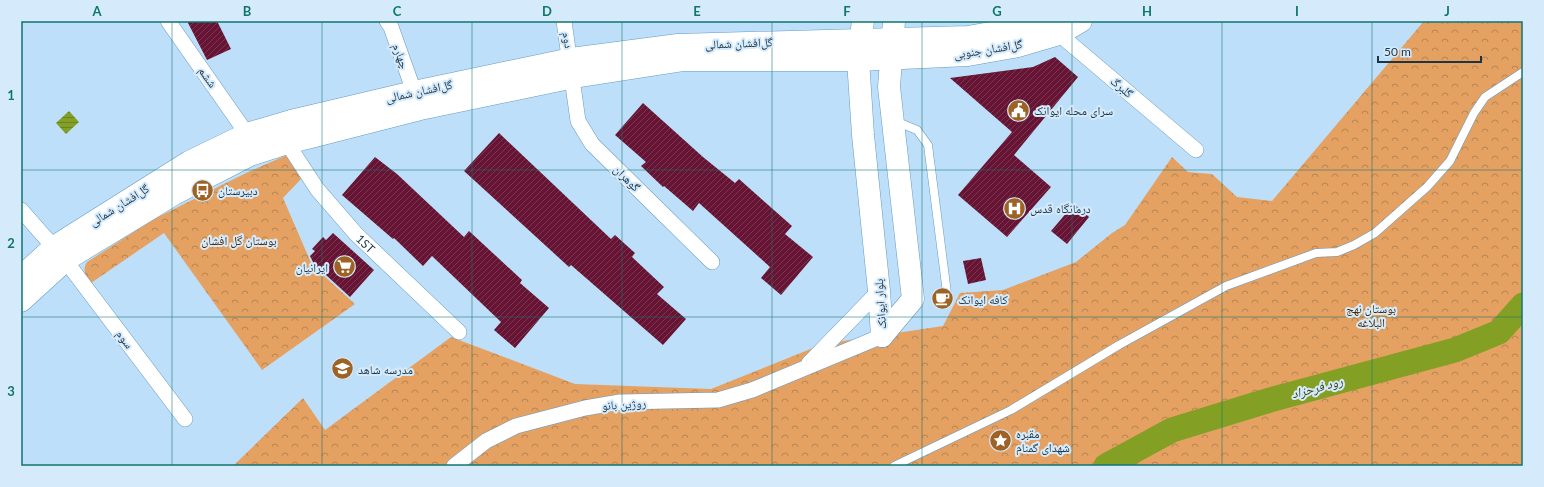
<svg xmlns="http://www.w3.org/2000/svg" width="1544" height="487" font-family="Lato,'Noto Naskh Arabic',sans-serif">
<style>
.park{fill:url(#park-crowns)}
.water{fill:url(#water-rules)}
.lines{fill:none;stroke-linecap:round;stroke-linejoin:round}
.river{stroke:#83a024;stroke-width:25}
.building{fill:url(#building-hatch)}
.lane-casing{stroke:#659bc4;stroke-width:9}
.street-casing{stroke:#659bc4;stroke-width:16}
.secondary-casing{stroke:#659bc4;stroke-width:23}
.lane{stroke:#fff;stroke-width:8}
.street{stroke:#fff;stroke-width:15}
.secondary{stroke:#fff;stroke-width:22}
.grid{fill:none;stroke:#0f766e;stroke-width:1;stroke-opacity:0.55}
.labels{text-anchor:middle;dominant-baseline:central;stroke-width:4;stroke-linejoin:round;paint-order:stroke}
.street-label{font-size:12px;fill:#1e3546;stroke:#d5ebfc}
.poi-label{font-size:12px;fill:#1e3546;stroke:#d5ebfc;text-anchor:start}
.park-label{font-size:12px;fill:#4a2701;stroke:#d5ebfc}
.water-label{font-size:13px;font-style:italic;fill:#344010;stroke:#d5ebfc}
.neatline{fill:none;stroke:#0f766e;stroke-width:1.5}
.grid-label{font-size:13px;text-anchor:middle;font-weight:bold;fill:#0f766e}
</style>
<defs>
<pattern id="park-crowns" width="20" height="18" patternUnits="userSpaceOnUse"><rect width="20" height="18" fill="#e5a162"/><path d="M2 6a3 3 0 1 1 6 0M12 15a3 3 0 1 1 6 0" fill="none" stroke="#b98453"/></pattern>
<pattern id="water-rules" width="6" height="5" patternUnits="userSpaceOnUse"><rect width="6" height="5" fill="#83a024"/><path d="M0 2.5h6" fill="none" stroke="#6b8321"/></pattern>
<pattern id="building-hatch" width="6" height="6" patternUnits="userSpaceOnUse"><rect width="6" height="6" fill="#671434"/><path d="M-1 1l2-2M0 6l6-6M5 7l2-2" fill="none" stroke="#783752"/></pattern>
</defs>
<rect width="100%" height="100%" fill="#bedff9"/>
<g class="park">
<polygon points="1424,21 1523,21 1523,466 233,466 303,398 325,430 451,337 575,384 711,389 823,344 943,326 960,293 1003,290 1076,262 1112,233 1125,225 1172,157 1188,172 1212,174 1237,197 1272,201"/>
<path d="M 289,154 L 301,179 L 283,198 L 312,265 L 355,304 L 262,370 L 164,233 L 91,283 C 85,276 82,270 87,262 L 154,219 L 246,173 Z"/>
</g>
<polygon class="water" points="69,111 79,122 66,134 56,123"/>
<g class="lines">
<polyline class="river" points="1106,466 1172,430 1270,400 1455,350 1499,332 1523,305"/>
</g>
<g class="building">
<polygon points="187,21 217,21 231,49 207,60"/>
<polygon points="1055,57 1078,77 1014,155 1051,187 1007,237 958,195 1012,132 950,78 1033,67"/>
<polygon points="643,103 703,157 735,183 739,179 792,226 785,234 813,257 781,295 761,278 770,267 699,203 693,211 664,186 663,187 641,166 646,162 615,135"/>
<polygon points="499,133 611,239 615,235 635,253 632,257 664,287 657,294 686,319 663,345 571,265 569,267 464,171"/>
<polygon points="375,157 397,174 464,237 469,231 522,280 520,283 549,308 515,348 494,330 501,322 432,256 423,266 394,238 393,239 342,195"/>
<polygon points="1074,204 1089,217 1067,244 1051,231"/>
<polygon points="333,233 374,270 350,297 314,264 310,256 315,251 312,249 323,237 326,240"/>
<polygon points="981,258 986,280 968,284 963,261"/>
</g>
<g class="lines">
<defs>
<g id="lane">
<polyline points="895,121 917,130 928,145 947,293"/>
<polyline points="894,466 1011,410 1119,345 1226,286 1316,253 1337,252 1354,245 1375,233 1427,187 1450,161 1474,113 1485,97 1523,72"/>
</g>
<g id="street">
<polyline points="168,21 247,134 250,142"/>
<polyline points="387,21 391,27 417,100"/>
<polyline points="564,21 578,121 592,144 712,262"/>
<polyline points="1053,21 1059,34 1196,150"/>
<path id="s1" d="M 287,143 L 317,189 L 356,234 L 459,332"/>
<polyline points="21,210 65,260 185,419"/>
<polyline points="809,363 879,291"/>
<polyline points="454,466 486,441 516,426 585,408 620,402 718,400 752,390 882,336"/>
</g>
<g id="secondary">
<polyline points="863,21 858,60 863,135 879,291 882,336"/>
<polyline points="21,277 54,247 189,162 247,134 291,121 414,92 571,59 678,45 968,37 1013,29 1043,21"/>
<polyline points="21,301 67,259 174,194 250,155 287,143 420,109 574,77 684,60 858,60 968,55 1018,46 1059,34 1081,21"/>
<polyline points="882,336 913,299 889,87 894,21"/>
</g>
</defs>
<use href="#lane" class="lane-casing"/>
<use href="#street" class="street-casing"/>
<use href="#secondary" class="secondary-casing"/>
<use href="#lane" class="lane"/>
<use href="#street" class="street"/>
<use href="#secondary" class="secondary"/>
</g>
<path class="grid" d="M 172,21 L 172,466M 322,21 L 322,466M 472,21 L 472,466M 622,21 L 622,466M 772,21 L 772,466M 922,21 L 922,466M 1072,21 L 1072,466M 1222,21 L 1222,466M 1372,21 L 1372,466M 21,170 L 1523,170M 21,317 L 1523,317"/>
<defs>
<symbol id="civic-disc" viewBox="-11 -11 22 22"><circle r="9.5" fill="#9e6224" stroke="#d5ebfc"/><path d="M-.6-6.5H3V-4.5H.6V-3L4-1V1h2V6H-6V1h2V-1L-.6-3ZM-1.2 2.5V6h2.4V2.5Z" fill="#fff"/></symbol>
<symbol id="bus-disc" viewBox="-11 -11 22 22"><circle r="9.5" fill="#9e6224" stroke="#d5ebfc"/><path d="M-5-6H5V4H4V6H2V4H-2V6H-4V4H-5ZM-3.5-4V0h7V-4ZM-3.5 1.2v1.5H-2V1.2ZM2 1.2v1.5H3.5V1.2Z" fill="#fff"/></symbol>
<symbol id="hospital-disc" viewBox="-11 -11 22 22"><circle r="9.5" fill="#9e6224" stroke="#d5ebfc"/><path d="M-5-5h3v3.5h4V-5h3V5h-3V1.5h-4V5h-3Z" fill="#fff"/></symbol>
<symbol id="supermarket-disc" viewBox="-11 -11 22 22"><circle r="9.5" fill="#9e6224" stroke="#d5ebfc"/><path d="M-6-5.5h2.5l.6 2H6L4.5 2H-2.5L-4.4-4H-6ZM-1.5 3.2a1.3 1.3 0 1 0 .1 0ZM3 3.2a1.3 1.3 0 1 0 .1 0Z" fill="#fff"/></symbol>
<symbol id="cafe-disc" viewBox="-11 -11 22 22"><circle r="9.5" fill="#9e6224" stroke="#d5ebfc"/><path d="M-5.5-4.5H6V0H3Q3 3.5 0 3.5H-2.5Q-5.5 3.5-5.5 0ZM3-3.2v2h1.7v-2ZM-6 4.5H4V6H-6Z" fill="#fff"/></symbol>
<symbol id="school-disc" viewBox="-11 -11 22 22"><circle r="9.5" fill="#9e6224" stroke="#d5ebfc"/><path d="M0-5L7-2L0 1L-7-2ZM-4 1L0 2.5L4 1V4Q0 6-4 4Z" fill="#fff"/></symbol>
<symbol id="sight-disc" viewBox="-11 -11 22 22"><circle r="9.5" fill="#9e6224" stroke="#d5ebfc"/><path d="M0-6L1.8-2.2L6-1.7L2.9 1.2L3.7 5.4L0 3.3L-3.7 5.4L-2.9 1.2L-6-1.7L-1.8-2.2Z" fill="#fff"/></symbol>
</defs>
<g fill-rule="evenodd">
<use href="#civic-disc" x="1006" y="98" width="25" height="25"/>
<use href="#bus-disc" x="190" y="178" width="25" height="25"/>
<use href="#hospital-disc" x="1002" y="196" width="25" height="25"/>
<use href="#supermarket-disc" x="332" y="254" width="25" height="25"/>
<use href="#cafe-disc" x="930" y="286" width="25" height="25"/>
<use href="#school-disc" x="330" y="356" width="25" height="25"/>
<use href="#sight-disc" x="988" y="428" width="25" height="25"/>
</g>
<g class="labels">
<g class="street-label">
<text transform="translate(568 40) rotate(80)">دوم</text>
<text transform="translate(739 43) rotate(-2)">گل‌افشان شمالی</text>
<text transform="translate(988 49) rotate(-9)">گل‌افشان جنوبی</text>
<text transform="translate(401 56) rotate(70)">چهارم</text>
<text transform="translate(208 77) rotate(55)">ششم</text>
<text transform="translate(1122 87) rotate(40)">گلبرگ</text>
<text transform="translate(419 91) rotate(-12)">گل‌افشان شمالی</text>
<text transform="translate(627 178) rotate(45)">گوهران</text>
<text transform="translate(119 205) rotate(-32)">گل‌افشان شمالی</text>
<text stroke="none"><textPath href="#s1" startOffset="128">1ST</textPath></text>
<text transform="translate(880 304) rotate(-94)">بلوار ایوانک</text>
<text transform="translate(125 339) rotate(53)">سوم</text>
<text transform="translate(624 404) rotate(-4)">روژین بانو</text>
</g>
<g class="poi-label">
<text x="1034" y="110">سرای محله ایوانک</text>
<text x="218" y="190">دبیرستان</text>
<text x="1030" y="208">درمانگاه قدس</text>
<text x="328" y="267" text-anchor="end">ایرانیان</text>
<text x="958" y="299">کافه ایوانک</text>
<text x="358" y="369">مدرسه شاهد</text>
<text x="1016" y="433">مقبره<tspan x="1016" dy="14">شهدای گمنام</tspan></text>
</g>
<g class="park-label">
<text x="239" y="240">بوستان گل افشان</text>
<text x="1371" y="308">بوستان نهج<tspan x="1371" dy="14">البلاغه</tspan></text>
</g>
<g class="water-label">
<text transform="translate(1317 387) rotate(-15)">رود فرحزاد</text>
</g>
</g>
<rect width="1544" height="487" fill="none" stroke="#d5ebfc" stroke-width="44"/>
<path d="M1378 56v6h103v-6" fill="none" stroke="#1e3546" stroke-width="2"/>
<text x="1384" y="56" font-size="12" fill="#1e3546" stroke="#d5ebfc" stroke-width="3" paint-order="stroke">50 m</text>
<rect x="22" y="22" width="1500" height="443" class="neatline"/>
<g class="grid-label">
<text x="97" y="16">A</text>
<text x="247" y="16">B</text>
<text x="397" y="16">C</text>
<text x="547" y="16">D</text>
<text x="697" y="16">E</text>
<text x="847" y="16">F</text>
<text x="997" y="16">G</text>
<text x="1147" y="16">H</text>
<text x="1297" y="16">I</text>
<text x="1447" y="16">J</text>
<text x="11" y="100">1</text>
<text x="11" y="248">2</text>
<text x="11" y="396">3</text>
</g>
</svg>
